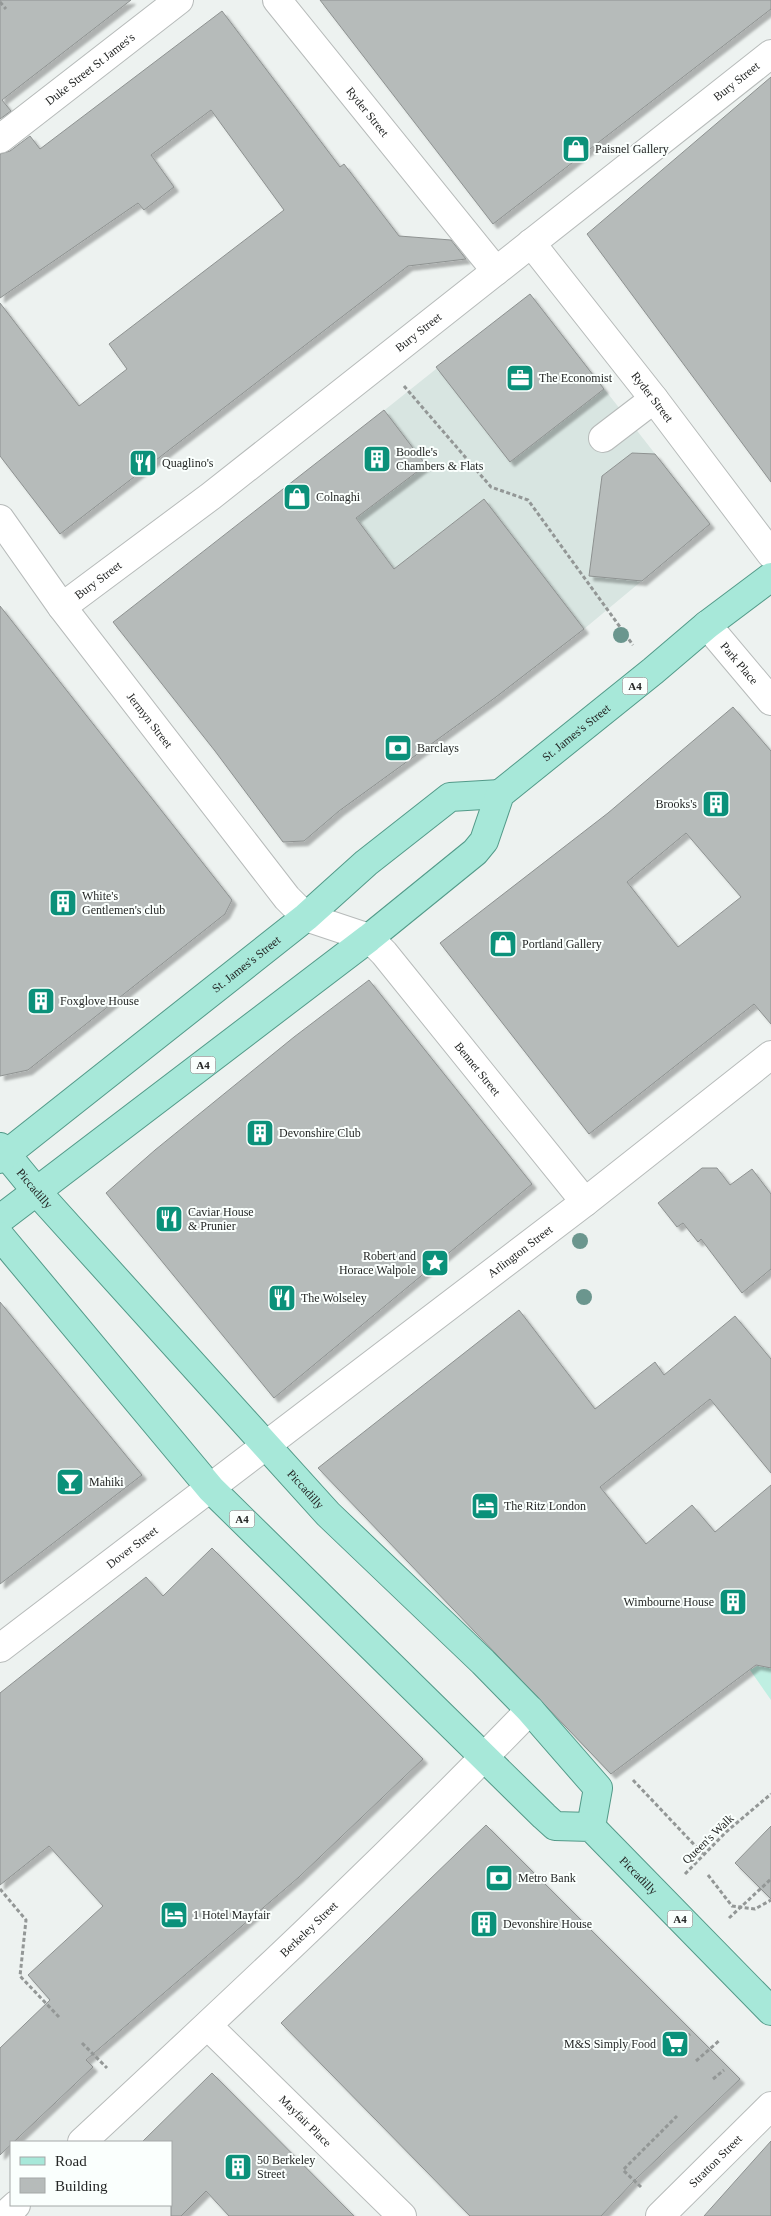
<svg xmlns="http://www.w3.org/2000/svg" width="771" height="2216" font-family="'Times New Roman',serif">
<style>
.built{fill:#d8e5e1}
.green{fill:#bfefe2}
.building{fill:#b6bbba;stroke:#8e9291;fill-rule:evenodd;filter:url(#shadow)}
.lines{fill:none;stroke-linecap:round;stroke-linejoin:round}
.minor-casing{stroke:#b7bbba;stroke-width:30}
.major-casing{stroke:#539a89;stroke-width:30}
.path{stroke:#939796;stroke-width:3;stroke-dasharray:4 2.5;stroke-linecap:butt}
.minor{stroke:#fff;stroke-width:28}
.major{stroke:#a7e8d9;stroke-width:28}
.tree{fill:#6b968e}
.labels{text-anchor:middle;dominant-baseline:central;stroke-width:4;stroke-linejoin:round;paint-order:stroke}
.shield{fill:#fafffd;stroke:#646766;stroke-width:1}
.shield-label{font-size:11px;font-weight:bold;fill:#242625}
.street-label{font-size:12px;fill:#242625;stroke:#fafffd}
.poi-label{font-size:12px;fill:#242625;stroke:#fafffd;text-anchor:start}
</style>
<defs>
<filter id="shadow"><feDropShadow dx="4.5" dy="4.5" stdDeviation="1" flood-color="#0004"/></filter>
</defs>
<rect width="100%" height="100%" fill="#edf2f0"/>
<polygon class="built" points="530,294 710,524 584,629 484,499 394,569 317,464"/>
<polygon class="green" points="771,1661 771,1700 750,1670 757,1666 764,1667"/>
<g class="building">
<polygon points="0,0 131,0 2,100 11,111 0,119"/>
<polygon points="320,0 771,0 771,9 493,224"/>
<polygon points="222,11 340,167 344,164 399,236 451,240 466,259 408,266 60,534 0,456 0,303 79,406 127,369 109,344 284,210 211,110 151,155 174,187 144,210 138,203 0,298 0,154 10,151 30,136 40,149"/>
<polygon points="771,77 771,482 587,234"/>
<polygon points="530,294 604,389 510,462 436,367"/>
<polygon points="384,410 426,465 356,518 394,569 484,499 584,629 496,697 339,811 304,841 283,842 215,751 113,622"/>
<polygon points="632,453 655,454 710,524 642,581 589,576 602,476"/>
<polygon points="0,606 232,900 225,914 28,1070 0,1076"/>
<path d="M 733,707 L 771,751 L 771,1024 L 754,1004 L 589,1134 L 440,943 L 608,813 ZM 686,833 L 741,897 L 678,947 L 627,882 Z"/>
<polygon points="369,980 532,1184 274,1398 106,1193 155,1150 294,1037"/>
<polygon points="702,1168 717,1168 730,1185 752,1169 771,1194 771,1269 742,1293 701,1239 698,1242 683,1223 677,1227 658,1203"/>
<polygon points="0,1302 142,1475 0,1584"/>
<polygon points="519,1310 595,1409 655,1362 664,1375 735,1316 771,1359 771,1473 710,1399 600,1487 646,1544 692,1505 715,1532 771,1485 771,1668 756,1665 611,1774 318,1468"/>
<polygon points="212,1548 423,1759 299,1877 86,2060 93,2067 0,2155 0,2048 50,2000 28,1975 103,1906 49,1846 0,1885 0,1693 146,1577 163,1596"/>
<polygon points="486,1825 740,2079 634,2181 601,2216 470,2216 281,2023"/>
<polygon points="771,1826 771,1899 735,1863"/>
<polygon points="212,2073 354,2216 229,2216 206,2191 181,2216 171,2216 171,2142 142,2142"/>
<polygon points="771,2141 771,2216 704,2216"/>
</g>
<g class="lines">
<defs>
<g id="minor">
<path id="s1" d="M 277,0 L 496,271"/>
<path id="s2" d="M 0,139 L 179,0"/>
<path id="s3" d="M 531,243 L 654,399 L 771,554"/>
<polyline points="603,438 654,399"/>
<path id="s4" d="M 0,519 L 62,607 L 287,898 L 306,917 L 369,938 L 384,953 L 585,1202"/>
<path id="s5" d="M 62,607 L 211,496 L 771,54"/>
<path id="s6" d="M 707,625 L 771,701"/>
<path id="s7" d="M 0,1648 L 585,1202 L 771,1055"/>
<path id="s8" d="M 208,2026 L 402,2216"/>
<path id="s9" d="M 82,2142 C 234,2001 386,1859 530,1710"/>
<polyline points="4,2216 16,2205"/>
<path id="s10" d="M 660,2216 L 771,2106"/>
</g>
<g id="major">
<path id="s11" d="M 0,1147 L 37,1192 L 328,1514 L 483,1662 L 530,1710 L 598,1788 L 591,1827"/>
<path id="s12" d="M 0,1159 L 306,917 L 366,863 L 450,797 L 500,794"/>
<path id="s13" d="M 0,1219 L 369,938 L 475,852 L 484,841 L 500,794 L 653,671 L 707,625 L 771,577"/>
<path id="s14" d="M 0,1236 L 211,1489 L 544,1816 L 555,1826 L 591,1827 L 771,2011"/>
</g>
</defs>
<use href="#minor" class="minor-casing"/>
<use href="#major" class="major-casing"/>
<g class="path">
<polyline points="0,2 6,9"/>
<polyline points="404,386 491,487 528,500 633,645"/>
<polyline points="633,1780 703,1854"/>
<polyline points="685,1874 726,1832 771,1794"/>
<polyline points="708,1875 732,1906 755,1909 771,1900"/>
<polyline points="0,1889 26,1920 20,1976 59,2017"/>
<polyline points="729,1918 771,1879"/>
<polyline points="82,2043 107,2068"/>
<polyline points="679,2043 690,2034"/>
<polyline points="696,2061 720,2040"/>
<polyline points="713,2079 724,2070"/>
<polyline points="641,2187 623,2170 677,2116"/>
</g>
<use href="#minor" class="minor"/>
<use href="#major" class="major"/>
</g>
<g class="tree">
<circle cx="621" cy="635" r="8"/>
<circle cx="580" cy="1241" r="8"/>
<circle cx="584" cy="1297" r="8"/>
</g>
<defs>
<symbol id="shop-square" viewBox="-11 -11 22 22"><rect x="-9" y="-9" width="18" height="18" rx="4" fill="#0b917a" stroke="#fafffd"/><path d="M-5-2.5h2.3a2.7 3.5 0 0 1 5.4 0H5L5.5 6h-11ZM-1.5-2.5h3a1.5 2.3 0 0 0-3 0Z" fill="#fff"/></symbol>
<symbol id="office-square" viewBox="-11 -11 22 22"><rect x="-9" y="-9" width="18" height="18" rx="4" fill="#0b917a" stroke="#fafffd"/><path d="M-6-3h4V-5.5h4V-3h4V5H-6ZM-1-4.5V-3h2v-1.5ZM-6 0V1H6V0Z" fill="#fff"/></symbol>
<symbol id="building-square" viewBox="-11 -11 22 22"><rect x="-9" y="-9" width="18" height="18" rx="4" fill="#0b917a" stroke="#fafffd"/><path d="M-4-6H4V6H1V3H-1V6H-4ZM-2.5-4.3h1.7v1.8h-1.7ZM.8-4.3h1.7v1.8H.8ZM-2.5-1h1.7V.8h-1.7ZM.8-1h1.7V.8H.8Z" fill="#fff"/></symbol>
<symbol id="restaurant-square" viewBox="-11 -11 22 22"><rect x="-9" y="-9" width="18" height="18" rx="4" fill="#0b917a" stroke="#fafffd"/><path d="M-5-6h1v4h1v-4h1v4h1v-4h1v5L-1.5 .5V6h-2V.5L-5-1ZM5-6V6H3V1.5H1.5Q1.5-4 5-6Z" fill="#fff"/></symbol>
<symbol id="bank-square" viewBox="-11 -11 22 22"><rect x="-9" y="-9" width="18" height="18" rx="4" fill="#0b917a" stroke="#fafffd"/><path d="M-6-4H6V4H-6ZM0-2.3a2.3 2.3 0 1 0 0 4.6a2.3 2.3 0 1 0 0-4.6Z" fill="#fff"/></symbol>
<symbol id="sight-square" viewBox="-11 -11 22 22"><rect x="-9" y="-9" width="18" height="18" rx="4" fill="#0b917a" stroke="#fafffd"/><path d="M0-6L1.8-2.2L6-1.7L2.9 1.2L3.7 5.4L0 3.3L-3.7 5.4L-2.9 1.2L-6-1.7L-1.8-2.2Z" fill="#fff"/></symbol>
<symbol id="bar-square" viewBox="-11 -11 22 22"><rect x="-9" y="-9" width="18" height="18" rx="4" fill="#0b917a" stroke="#fafffd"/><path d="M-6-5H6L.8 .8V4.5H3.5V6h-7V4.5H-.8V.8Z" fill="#fff"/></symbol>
<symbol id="hotel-square" viewBox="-11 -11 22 22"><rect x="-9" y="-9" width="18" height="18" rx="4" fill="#0b917a" stroke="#fafffd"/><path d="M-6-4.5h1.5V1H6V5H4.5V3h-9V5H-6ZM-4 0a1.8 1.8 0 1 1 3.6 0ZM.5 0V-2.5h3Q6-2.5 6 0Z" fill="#fff"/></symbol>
<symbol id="supermarket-square" viewBox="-11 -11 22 22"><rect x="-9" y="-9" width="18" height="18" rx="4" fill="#0b917a" stroke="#fafffd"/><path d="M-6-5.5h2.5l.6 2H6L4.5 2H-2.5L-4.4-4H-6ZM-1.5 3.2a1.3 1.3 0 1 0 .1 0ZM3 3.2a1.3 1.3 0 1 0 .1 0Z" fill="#fff"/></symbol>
</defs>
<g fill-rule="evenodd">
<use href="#shop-square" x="560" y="133" width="32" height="32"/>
<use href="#office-square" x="504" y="362" width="32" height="32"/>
<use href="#building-square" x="361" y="443" width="32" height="32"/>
<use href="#restaurant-square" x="127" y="447" width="32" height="32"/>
<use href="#shop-square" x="281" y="481" width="32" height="32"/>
<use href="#bank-square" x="382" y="732" width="32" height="32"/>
<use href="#building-square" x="700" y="788" width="32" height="32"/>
<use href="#building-square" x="47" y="887" width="32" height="32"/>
<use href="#shop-square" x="487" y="928" width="32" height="32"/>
<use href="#building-square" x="25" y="985" width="32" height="32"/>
<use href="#building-square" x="244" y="1117" width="32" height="32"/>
<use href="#restaurant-square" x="153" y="1203" width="32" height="32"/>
<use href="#sight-square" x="419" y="1247" width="32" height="32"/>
<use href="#restaurant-square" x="266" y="1282" width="32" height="32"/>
<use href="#bar-square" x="54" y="1466" width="32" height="32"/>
<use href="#hotel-square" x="469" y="1490" width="32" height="32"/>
<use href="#building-square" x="717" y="1586" width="32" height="32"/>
<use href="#bank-square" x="483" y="1862" width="32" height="32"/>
<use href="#hotel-square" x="158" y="1899" width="32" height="32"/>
<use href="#building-square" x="468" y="1908" width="32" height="32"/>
<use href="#supermarket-square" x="659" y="2028" width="32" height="32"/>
<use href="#building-square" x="222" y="2151" width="32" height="32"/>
</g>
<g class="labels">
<g class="shield">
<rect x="622.5" y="677.5" width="25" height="17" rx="4"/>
<rect x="190.5" y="1056.5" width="25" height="17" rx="4"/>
<rect x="229.5" y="1510.5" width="25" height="17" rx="4"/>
<rect x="667.5" y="1910.5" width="25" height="17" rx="4"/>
</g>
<g class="shield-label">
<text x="635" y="686">A4</text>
<text x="203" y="1065">A4</text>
<text x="242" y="1519">A4</text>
<text x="680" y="1919">A4</text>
</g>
<g class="street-label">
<text stroke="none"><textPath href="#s2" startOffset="114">Duke Street St James's</textPath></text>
<text stroke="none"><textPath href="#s5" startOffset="855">Bury Street</textPath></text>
<text stroke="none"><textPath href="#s1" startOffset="144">Ryder Street</textPath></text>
<text stroke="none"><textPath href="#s5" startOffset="450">Bury Street</textPath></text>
<text stroke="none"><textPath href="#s3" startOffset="196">Ryder Street</textPath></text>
<text stroke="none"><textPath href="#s5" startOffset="45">Bury Street</textPath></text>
<text stroke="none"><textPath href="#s6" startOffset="50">Park Place</textPath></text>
<text stroke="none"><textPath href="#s4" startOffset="251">Jermyn Street</textPath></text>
<text stroke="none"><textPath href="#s13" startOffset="762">St. James's Street</textPath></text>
<text stroke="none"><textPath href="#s12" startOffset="314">St. James's Street</textPath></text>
<text stroke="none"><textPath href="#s4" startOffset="739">Bennet Street</textPath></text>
<text stroke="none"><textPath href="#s11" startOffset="54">Piccadilly</textPath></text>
<text stroke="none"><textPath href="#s7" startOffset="654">Arlington Street</textPath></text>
<text stroke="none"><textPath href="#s11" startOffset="459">Piccadilly</textPath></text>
<text stroke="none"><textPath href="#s7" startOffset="166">Dover Street</textPath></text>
<text transform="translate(708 1839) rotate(-44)">Queen's Walk</text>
<text stroke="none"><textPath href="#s14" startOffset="915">Piccadilly</textPath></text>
<text stroke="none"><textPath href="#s9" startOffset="311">Berkeley Street</textPath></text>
<text stroke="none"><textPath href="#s8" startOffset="136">Mayfair Place</textPath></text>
<text stroke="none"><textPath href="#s10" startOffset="78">Stratton Street</textPath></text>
</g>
<g class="poi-label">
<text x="595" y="149">Paisnel Gallery</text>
<text x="539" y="378">The Economist</text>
<text x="396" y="452">Boodle's<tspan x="396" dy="14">Chambers &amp; Flats</tspan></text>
<text x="162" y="463">Quaglino's</text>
<text x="316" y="497">Colnaghi</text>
<text x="417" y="748">Barclays</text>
<text x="697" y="804" text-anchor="end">Brooks's</text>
<text x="82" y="896">White's<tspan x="82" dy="14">Gentlemen's club</tspan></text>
<text x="522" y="944">Portland Gallery</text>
<text x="60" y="1001">Foxglove House</text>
<text x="279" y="1133">Devonshire Club</text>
<text x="188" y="1212">Caviar House<tspan x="188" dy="14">&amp; Prunier</tspan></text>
<text x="416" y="1256" text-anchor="end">Robert and<tspan x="416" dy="14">Horace Walpole</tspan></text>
<text x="301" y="1298">The Wolseley</text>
<text x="89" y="1482">Mahiki</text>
<text x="504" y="1506">The Ritz London</text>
<text x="714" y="1602" text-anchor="end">Wimbourne House</text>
<text x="518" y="1878">Metro Bank</text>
<text x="193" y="1915">1 Hotel Mayfair</text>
<text x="503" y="1924">Devonshire House</text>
<text x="656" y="2044" text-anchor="end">M&amp;S Simply Food</text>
<text x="257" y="2160">50 Berkeley<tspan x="257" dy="14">Street</tspan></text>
</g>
</g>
<rect x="10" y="2141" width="162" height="65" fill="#fafffd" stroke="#a4a8a7"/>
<rect x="20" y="2157" width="25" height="8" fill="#a7e8d9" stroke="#a4a8a7"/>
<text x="55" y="2166" font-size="15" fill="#242625">Road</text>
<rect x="20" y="2178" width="25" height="15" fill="#b6bbba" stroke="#a4a8a7"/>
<text x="55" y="2191" font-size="15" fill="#242625">Building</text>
</svg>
